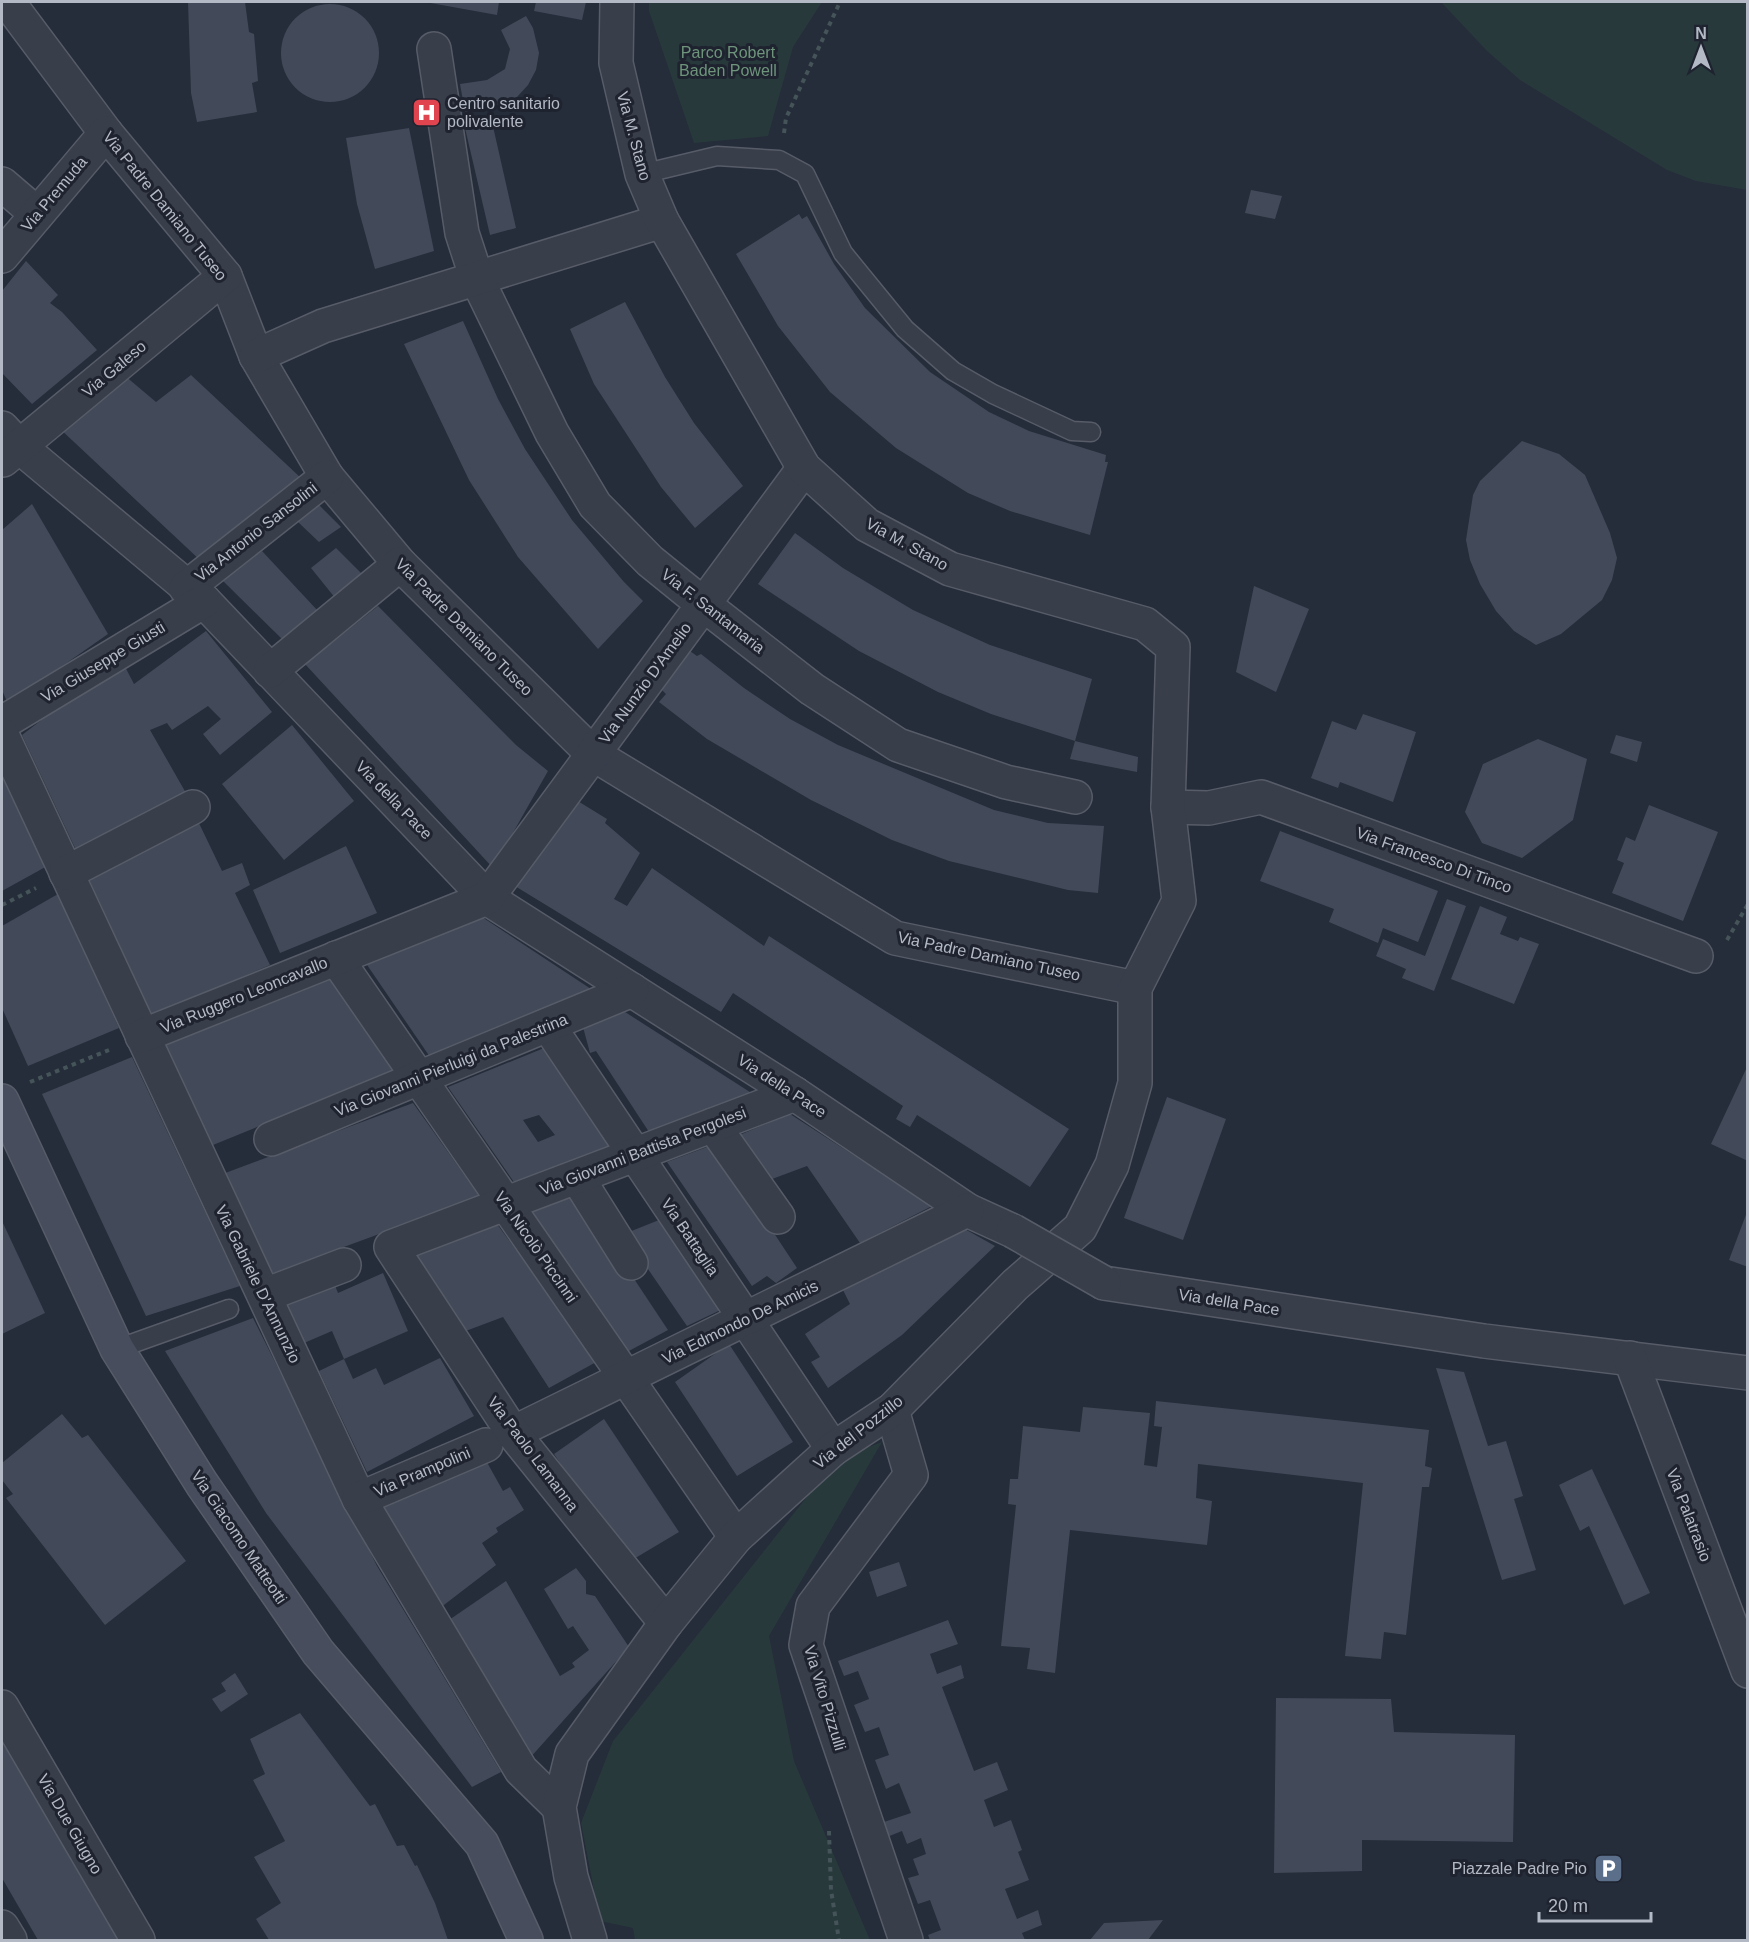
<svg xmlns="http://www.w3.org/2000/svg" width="1749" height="1942" font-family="Arial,sans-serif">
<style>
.green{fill:#28393c}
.building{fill:#424a59;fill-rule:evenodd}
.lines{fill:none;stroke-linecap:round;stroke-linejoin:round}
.lane-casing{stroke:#575c68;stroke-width:21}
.street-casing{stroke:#575c68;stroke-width:36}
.secondary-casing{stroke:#575c68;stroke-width:36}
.path{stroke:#455458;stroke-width:4;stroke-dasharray:4.5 4.5;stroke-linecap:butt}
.lane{stroke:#393e4b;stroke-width:18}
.street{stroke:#393e4b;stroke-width:33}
.secondary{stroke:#474d5d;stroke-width:33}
.street-bridge-casing{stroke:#575c68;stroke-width:36;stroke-linecap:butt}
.street-bridge{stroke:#393e4b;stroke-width:33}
.labels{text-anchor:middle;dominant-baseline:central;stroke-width:6;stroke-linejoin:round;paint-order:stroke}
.park-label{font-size:16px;fill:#6e957b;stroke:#1e232f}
.poi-label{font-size:16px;fill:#b4b9c6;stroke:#1e232f;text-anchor:start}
.street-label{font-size:16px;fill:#b4b9c6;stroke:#1e232f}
</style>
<rect width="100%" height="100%" fill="#252c3a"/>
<g class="green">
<polygon points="649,2 822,2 793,47 768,136 694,143 649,11"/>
<polygon points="1441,2 1747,2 1747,190 1696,181 1667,170 1520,80 1487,51"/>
<polygon points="882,1442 769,1636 794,1761 870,1940 635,1940 633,1928 600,1921 581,1823 613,1741 837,1459"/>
</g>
<g class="building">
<polygon points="188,2 245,2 249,32 254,34 258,81 252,83 257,112 197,122 191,93"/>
<polygon points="425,2 499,2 497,15"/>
<polygon points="536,2 586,2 582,20 534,11"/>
<circle cx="330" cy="53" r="49"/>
<polygon points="526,16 533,28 539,53 536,70 528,85 517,97 503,104 465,112 460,84 487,80 505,69 510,49 501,30"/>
<polygon points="492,122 516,228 490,235 465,128"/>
<polygon points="409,128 434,251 375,269 357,204 346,138"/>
<polygon points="1251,190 1282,196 1275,219 1245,213"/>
<polygon points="799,214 802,219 807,216 834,264 865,308 930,372 989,412 1029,431 1106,455 1105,462 1108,462 1090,535 1010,511 968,493 896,448 830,392 778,326 736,254"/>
<polygon points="26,261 58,295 50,303 62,312 97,350 32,404 2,373 2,291"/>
<polygon points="625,302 665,377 694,423 743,486 695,528 661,487 594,384 570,329"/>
<polygon points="463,321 498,399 525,449 572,520 624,582 643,601 598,649 518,557 469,480 404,344"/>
<polygon points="124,375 156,402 191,375 301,478 201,561 58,427"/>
<polygon points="1522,441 1559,454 1585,475 1610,533 1617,558 1612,580 1602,600 1561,634 1536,645 1514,631 1496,611 1480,584 1470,560 1466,540 1473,495 1480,481"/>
<polygon points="32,504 108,634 8,704 2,690 2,530"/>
<polygon points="319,505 341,527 319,542 298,522"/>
<polygon points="795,533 843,568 913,610 990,645 1092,679 1075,741 991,714 938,692 859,651 758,584"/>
<polygon points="336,548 370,582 340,604 311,568"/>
<polygon points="262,551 318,611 284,641 221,579"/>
<polygon points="1254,586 1309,609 1276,692 1236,672"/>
<polygon points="378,606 516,745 548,771 493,868 305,664 324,644 327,647"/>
<polygon points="206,631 272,712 220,755 203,734 221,719 208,706 172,730 167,723 150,730 186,793 76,850 22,735 121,659 134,684"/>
<polygon points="680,644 697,656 701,654 744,688 790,719 838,745 994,810 1048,823 1104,826 1098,893 1068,890 949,861 892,840 811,800 707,739 659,702 666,694 654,682"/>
<polygon points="1363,714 1416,732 1393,802 1340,782 1338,788 1311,778 1332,721 1356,730"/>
<polygon points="292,725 354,801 284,860 222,784"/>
<polygon points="1616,735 1642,742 1637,762 1610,753"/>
<polygon points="1538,739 1587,759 1573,820 1522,858 1482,843 1465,812 1483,764"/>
<polygon points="1075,741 1138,757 1137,772 1070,759"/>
<polygon points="2,770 49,865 2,891"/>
<polygon points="568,795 607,819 605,823 640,853 614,899 627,906 652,868 764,946 769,936 1069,1129 1030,1187 917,1115 910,1127 896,1119 903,1106 733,993 721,1012 510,883"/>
<polygon points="1649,805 1718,832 1683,921 1612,893 1624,863 1617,860 1626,837 1635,841"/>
<polygon points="197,819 222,871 242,863 250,885 235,893 270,965 152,1015 88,877"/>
<polygon points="1280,831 1438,891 1418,942 1383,928 1378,943 1329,922 1334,909 1260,881"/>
<polygon points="346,846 377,913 280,953 253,890"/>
<polygon points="58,894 119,1028 28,1066 2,1008 2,926"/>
<polygon points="1447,899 1466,906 1434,991 1402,978 1406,969 1376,956 1383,939 1425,956"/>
<polygon points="1480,906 1507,917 1500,934 1518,941 1520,937 1539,944 1514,1004 1451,979"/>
<polygon points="473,911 591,989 430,1057 363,959"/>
<polygon points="330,972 396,1070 213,1145 164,1042"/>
<polygon points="625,1012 753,1094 651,1135 596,1051 590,1053 583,1027"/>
<path d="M 549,1046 L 616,1147 L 516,1185 L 448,1087 ZM 539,1115 L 555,1135 L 538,1142 L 523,1120 Z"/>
<polygon points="132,1057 240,1286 146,1316 42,1094"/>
<polygon points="1748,1065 1748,1161 1711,1144"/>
<polygon points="1167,1097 1226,1119 1183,1240 1124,1218"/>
<polygon points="413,1103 480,1197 273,1273 220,1175"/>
<polygon points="790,1114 932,1206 860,1243 807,1166 761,1183 730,1139"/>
<polygon points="715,1144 797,1268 776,1283 767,1276 752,1286 667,1162"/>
<polygon points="577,1193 668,1330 627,1352 531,1211"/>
<polygon points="1747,1212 1748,1213 1748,1267 1729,1260"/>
<polygon points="669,1216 729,1306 687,1326 624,1234"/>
<polygon points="2,1221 45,1313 2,1334"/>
<polygon points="497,1224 598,1361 549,1388 503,1317 463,1332 413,1253"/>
<polygon points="963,1228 995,1246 902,1335 828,1388 811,1362 820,1357 805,1334 850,1304 843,1290"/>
<polygon points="383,1273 408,1331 344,1359 332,1331 304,1343 287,1303 334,1283 338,1293"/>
<polygon points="253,1318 377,1566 501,1772 472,1787 266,1513 165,1351"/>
<polygon points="729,1344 793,1442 737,1476 675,1382"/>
<polygon points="440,1358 474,1416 367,1472 319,1371 344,1359 353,1379 376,1368 384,1385"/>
<polygon points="1436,1368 1464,1372 1488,1446 1506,1441 1523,1496 1514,1499 1536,1570 1502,1580"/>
<polygon points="1156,1401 1429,1430 1425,1466 1432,1468 1429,1487 1422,1487 1406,1635 1384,1632 1381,1659 1345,1656 1363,1483 1198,1464 1196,1498 1212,1501 1207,1545 1070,1530 1055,1673 1027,1669 1030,1648 1001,1646 1016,1505 1008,1504 1010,1479 1018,1479 1023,1426 1080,1432 1083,1407 1150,1413 1144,1465 1157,1467 1162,1427 1154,1426"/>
<polygon points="62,1414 82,1438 88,1435 186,1561 105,1625 6,1498 13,1494 2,1480 2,1463"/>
<polygon points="604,1419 679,1532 627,1563 554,1454"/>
<polygon points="484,1457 503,1491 510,1487 524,1510 496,1528 498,1532 482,1543 496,1565 440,1608 381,1505"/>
<polygon points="1592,1469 1650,1593 1624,1605 1589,1526 1580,1531 1559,1485"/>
<polygon points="899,1562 907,1586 877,1597 869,1572"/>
<polygon points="576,1568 586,1581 586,1594 595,1596 629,1647 529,1759 449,1620 506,1581 560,1676 575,1667 572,1663 589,1650 573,1626 568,1629 544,1589"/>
<polygon points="948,1620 958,1644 930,1654 937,1674 961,1665 964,1678 942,1687 974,1771 997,1762 1008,1790 984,1800 994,1827 1011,1820 1022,1850 1018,1852 1029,1880 1005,1889 1017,1919 1038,1910 1042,1925 1022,1933 1025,1940 930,1940 928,1935 941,1930 930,1900 918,1904 908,1878 919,1875 913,1859 926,1854 921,1838 907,1844 902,1831 877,1841 872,1826 911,1813 899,1783 886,1789 875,1760 889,1755 879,1727 865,1732 854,1705 869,1699 858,1671 844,1676 838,1661"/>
<polygon points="235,1673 248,1694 221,1712 212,1699 226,1691 221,1683"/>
<polygon points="1276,1698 1391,1699 1394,1732 1515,1735 1513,1842 1362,1840 1362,1871 1274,1873"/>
<polygon points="300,1713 370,1806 375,1804 397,1846 404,1845 415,1866 417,1865 435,1903 448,1940 269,1940 256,1919 281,1903 254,1857 285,1841 253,1780 265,1774 250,1739"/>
<polygon points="2,1738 120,1940 38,1940 2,1878"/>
<polygon points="1163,1920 1148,1940 1090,1940 1104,1923"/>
</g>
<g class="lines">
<defs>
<g id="lane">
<polyline points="642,174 717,156 779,160 805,174 843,253 905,329 953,371 993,394 1072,431 1091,432"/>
<polyline points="117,1349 229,1309"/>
</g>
<g id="street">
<polyline points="8,2 106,133 225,276 256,356 327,477 400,564 593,754 895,938 1135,988"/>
<polyline points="434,49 462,233 477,279 552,433 595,505 650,561 703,604 812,689 898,745 1006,782 1075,797"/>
<polyline points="2,184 37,214"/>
<polyline points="2,256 106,133"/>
<polyline points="256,356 323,326 662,221"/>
<polyline points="2,428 20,447 204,601 487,898 795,1094 967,1210 1013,1231"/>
<polyline points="3,460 225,276"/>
<polyline points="186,588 327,477"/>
<polyline points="270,671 400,564"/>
<polyline points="2,723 204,601"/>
<polyline points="2,735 359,1499 521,1770 559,1807"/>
<polyline points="1168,807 1209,808 1261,797 1696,956"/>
<polyline points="66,873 193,807"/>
<polyline points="336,958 736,1537"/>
<polyline points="548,1025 833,1449"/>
<polyline points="142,1036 487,898 804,468"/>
<polyline points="713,1125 778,1217"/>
<polyline points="271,1139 632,990"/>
<polyline points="577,1177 631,1263"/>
<polyline points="1104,1283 1484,1341 1748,1373"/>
<polyline points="265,1295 344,1265"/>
<polyline points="1630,1358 1748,1671"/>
<polyline points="892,1410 911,1475 813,1606 806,1645 906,1940"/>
<polyline points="513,1433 967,1210"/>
<polyline points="359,1499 486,1445"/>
<polyline points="666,1623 513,1433 391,1247 795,1094"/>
<polyline points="2,1707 138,1940"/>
<polyline points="2,1927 10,1940"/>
<polyline points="590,1940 571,1877 559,1807 572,1754 666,1623 736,1537 833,1449 892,1410 1015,1285 1080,1228 1112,1165 1135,1083 1135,988 1179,901 1168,807 1173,647 1145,624 950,569 867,525 804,468 662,221 642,174 616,63 617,2"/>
</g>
<polyline id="secondary" points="2,1101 117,1349 202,1484 318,1652 482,1844 526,1940"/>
</defs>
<use href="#lane" class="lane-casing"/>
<use href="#street" class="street-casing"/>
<use href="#secondary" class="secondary-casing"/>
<g class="path">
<polyline points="784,133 786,118 840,2"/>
<polyline points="2,905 36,888"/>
<polyline points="1727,940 1748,904"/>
<polyline points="30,1082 109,1050"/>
<polyline points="829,1831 831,1890 839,1940"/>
</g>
<use href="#lane" class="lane"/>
<use href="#street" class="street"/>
<use href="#secondary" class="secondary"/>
<defs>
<polyline id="street-bridge" points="1013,1231 1104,1283"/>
</defs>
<use href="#street-bridge" class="street-bridge-casing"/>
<use href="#street-bridge" class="street-bridge"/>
</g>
<defs>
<symbol id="hospital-square" viewBox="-11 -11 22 22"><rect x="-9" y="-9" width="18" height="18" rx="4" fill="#e0444e" stroke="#1e232f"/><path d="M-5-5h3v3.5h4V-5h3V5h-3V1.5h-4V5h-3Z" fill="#fff"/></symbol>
<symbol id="parking-square" viewBox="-11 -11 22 22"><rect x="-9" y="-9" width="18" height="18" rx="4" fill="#5c6f8a" stroke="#1e232f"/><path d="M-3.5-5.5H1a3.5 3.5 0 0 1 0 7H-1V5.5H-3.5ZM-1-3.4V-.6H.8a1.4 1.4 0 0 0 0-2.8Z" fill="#fff"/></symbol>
</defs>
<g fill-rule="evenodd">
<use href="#hospital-square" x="410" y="96" width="33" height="33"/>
<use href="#parking-square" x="1592" y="1852" width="33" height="33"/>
</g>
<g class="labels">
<g class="park-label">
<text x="728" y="52">Parco Robert<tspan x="728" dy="18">Baden Powell</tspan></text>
</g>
<g class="poi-label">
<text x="447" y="103">Centro sanitario<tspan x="447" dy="18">polivalente</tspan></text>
<text x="1587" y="1868" text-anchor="end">Piazzale Padre Pio</text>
</g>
<g class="street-label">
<text transform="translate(634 136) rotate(75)">Via M. Stano</text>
<text transform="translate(54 194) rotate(-50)">Via Premuda</text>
<text transform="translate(165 206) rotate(51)">Via Padre Damiano Tuseo</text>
<text transform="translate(114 369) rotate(-40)">Via Galeso</text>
<text transform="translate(256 532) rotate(-38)">Via Antonio Sansolini</text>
<text transform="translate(907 544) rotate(29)">Via M. Stano</text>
<text transform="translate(713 611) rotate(38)">Via F. Santamaria</text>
<text transform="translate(464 627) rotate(45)">Via Padre Damiano Tuseo</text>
<text transform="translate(103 662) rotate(-31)">Via Giuseppe Giusti</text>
<text transform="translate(645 683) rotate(-54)">Via Nunzio D'Amelio</text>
<text transform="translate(394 800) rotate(46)">Via della Pace</text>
<text transform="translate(1434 860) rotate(20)">Via Francesco Di Tinco</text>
<text transform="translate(989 956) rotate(12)">Via Padre Damiano Tuseo</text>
<text transform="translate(244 995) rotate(-22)">Via Ruggero Leoncavallo</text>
<text transform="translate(451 1065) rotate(-22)">Via Giovanni Pierluigi da Palestrina</text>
<text transform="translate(782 1086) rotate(33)">Via della Pace</text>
<text transform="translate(643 1151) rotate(-21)">Via Giovanni Battista Pergolesi</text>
<text transform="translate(690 1237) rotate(56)">Via Battaglia</text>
<text transform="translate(536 1247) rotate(55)">Via Nicolò Piccinni</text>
<text transform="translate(258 1284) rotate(64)">Via Gabriele D'Annunzio</text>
<text transform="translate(1229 1302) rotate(9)">Via della Pace</text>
<text transform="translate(740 1322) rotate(-26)">Via Edmondo De Amicis</text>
<text transform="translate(858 1432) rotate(-38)">Via del Pozzillo</text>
<text transform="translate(533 1454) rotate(53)">Via Paolo Lamanna</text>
<text transform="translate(422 1472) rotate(-23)">Via Prampolini</text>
<text transform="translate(1689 1515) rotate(69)">Via Palatrasio</text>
<text transform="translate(239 1537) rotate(56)">Via Giacomo Matteotti</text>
<text transform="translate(825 1698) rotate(73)">Via Vito Pizzulli</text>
<text transform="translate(70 1824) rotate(60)">Via Due Giugno</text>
</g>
</g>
<rect width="1749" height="1942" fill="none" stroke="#b4b9c6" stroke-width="6"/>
<g transform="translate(1701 48)" stroke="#1e232f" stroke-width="4.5" paint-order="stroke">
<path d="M0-4.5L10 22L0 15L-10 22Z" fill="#b4b9c6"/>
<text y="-9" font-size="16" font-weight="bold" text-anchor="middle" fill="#b4b9c6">N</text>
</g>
<path d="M1539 1912v9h112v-9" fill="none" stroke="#b4b9c6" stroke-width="3"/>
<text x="1548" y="1912" font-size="18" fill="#b4b9c6" stroke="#1e232f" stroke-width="4.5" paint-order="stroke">20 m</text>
</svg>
